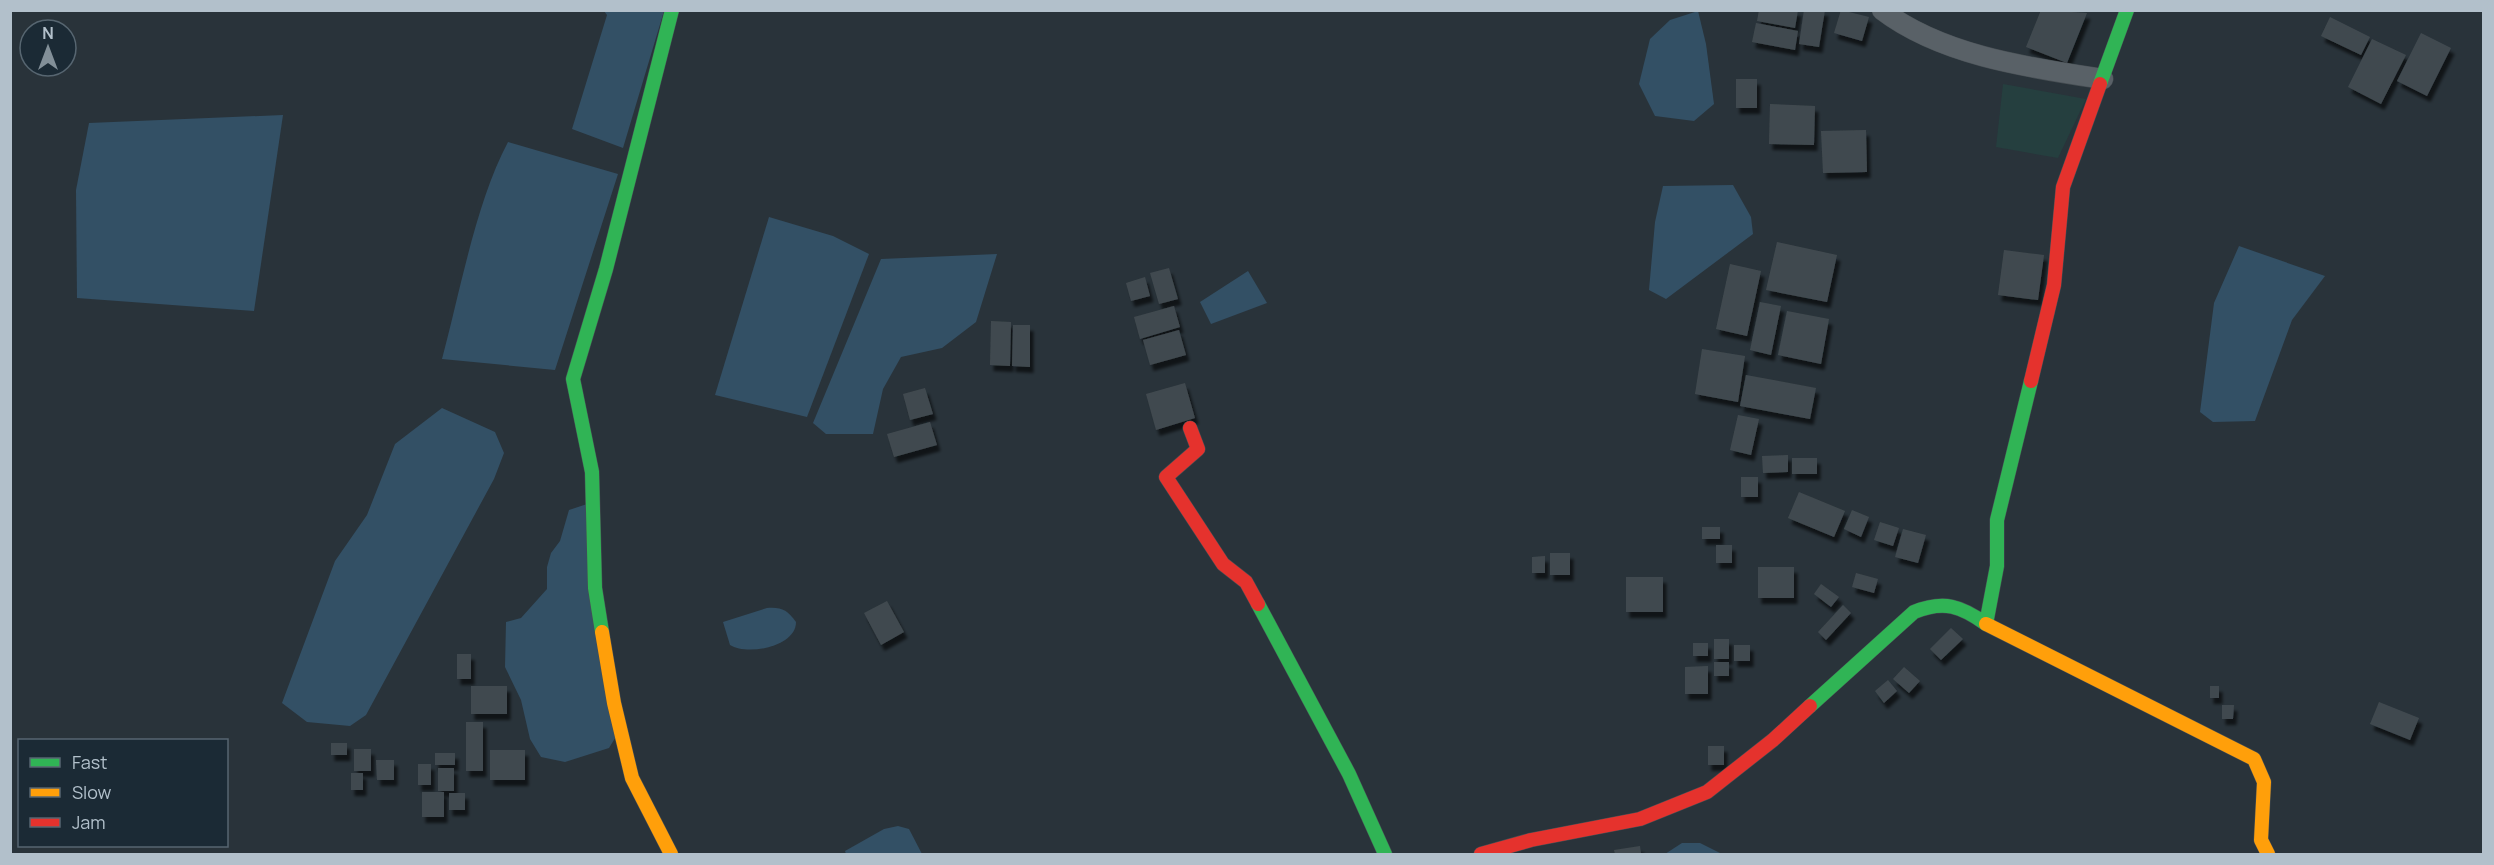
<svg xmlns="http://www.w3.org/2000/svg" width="2494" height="865" font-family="Manrope,sans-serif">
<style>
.green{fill:#253f3f}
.water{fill:#335065}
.building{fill:#414a4f;filter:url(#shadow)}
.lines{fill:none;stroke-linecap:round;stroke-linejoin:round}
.street-casing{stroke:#474f54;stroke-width:21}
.fast-casing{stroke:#474f54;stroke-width:15}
.slow-casing{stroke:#474f54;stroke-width:15}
.jam-casing{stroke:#474f54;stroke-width:15}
.street{stroke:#596167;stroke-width:20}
.fast{stroke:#30b455;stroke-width:14}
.slow{stroke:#ff9f0a;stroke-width:14}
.jam{stroke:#e5322d;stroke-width:14}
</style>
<defs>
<filter id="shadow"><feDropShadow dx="3.5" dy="6" stdDeviation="1.5" flood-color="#0009"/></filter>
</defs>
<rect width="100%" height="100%" fill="#29333a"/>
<polygon class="green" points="2003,84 2086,99 2058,158 1996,147"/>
<g class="water">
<polygon points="604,11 664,11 623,148 572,129 607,15"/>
<polygon points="1698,11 1706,44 1714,104 1694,121 1655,116 1639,84 1650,39 1670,20"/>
<polygon points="283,115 254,311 77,298 76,190 89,123"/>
<path d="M 508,142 L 618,174 L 555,370 L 442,359 C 460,292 476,202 508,142 Z"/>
<polygon points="1733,185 1751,217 1753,234 1666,299 1649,290 1655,222 1663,186"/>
<polygon points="769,217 833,236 869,254 807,417 715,395"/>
<polygon points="2239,246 2325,276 2292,320 2255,421 2213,422 2200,412 2214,303"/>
<polygon points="997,254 976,322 942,348 901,357 883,389 873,434 826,434 813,423 881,259"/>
<polygon points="1248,271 1267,303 1211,324 1200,302"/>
<polygon points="442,408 495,432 504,453 494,479 366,715 350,726 307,722 282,703 335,561 367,515 395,444"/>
<polygon points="590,503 617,735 609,748 565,762 541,757 530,739 521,700 505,667 506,622 521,618 547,589 547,567 551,553 560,541 569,510"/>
<path d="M 767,608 C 782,607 787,610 796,622 C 796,647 747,656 730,645 L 723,622 Z"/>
<polygon points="898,826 909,829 922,854 846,854 845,851 884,829"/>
<polygon points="1682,843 1700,843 1722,854 1665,854"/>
</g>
<g class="building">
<polygon points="1759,10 1798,10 1795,28 1757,21"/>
<polygon points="1804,10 1825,10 1819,47 1799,44"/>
<polygon points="1841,10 1869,17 1862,41 1834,33"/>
<polygon points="2041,10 2087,13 2067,63 2026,47"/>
<polygon points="2330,17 2370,37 2361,55 2321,36"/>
<polygon points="1756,23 1798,31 1795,50 1752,42"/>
<polygon points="2421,33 2451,48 2427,96 2397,81"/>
<polygon points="2372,39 2406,55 2381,104 2348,87"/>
<rect x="1736" y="79" width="21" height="29"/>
<polygon points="1770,104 1815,106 1814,145 1769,144"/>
<polygon points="1866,130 1867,172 1823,173 1821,131"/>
<polygon points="1777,242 1837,255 1827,302 1766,290"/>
<polygon points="2004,250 2044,255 2038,300 1998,295"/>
<polygon points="1730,264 1761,271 1747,336 1716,329"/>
<polygon points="1169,268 1178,299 1159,304 1150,273"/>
<polygon points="1145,277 1150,296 1131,301 1126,283"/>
<polygon points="1760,302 1781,306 1771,355 1750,350"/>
<polygon points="1174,306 1180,327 1140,339 1134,317"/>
<polygon points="1787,311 1829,319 1821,364 1778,355"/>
<polygon points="991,321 1011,322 1010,366 990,365"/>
<polygon points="1013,325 1030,325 1030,367 1012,366"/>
<polygon points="1179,330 1186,355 1150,365 1143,340"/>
<polygon points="1702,349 1745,356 1738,402 1695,394"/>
<polygon points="1746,375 1816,388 1810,419 1740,406"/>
<polygon points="1185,383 1195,418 1156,430 1146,394"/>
<polygon points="925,388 933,414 910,420 903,394"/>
<polygon points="1738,415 1759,419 1751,455 1730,450"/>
<polygon points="930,422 937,445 894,457 887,434"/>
<polygon points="1788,455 1788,472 1763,473 1762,456"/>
<rect x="1792" y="458" width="25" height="16"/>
<rect x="1741" y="477" width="17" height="20"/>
<polygon points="1799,492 1845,511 1834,537 1788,518"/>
<polygon points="1852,510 1869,517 1861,537 1844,529"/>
<polygon points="1880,522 1899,528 1893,546 1874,540"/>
<rect x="1702" y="527" width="18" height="12"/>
<polygon points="1903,529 1926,535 1918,563 1895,557"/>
<rect x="1716" y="545" width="16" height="18"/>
<rect x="1550" y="553" width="20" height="22"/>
<polygon points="1545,556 1545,573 1532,573 1532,557"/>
<rect x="1758" y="567" width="36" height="31"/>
<polygon points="1856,573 1878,579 1874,593 1852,587"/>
<rect x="1626" y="577" width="37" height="35"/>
<polygon points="1821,584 1839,597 1831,607 1814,594"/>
<polygon points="887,601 904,632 881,645 864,613"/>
<polygon points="1843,605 1851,613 1826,640 1818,632"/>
<polygon points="1951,628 1963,639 1941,660 1930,649"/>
<rect x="1714" y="639" width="15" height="20"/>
<rect x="1693" y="643" width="15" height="13"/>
<rect x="1734" y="645" width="16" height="16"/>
<rect x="457" y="654" width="14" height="25"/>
<rect x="1714" y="662" width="15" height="14"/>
<polygon points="1708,666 1708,694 1685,694 1685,667"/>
<polygon points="1904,667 1920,681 1909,693 1893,679"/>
<polygon points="1888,680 1897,691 1884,703 1875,691"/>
<rect x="471" y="686" width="36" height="28"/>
<rect x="2210" y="686" width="9" height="12"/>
<polygon points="2379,702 2419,718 2410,740 2370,724"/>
<polygon points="2222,705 2234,705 2233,719 2222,719"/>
<rect x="466" y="722" width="17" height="49"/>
<rect x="331" y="743" width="16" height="12"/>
<rect x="1708" y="746" width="16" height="19"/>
<rect x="354" y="749" width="17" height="22"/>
<rect x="490" y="750" width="35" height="30"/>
<rect x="435" y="753" width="20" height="12"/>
<polygon points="376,760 394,760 394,780 377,780"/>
<rect x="418" y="764" width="13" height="21"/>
<rect x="438" y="768" width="16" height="23"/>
<rect x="351" y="773" width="12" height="17"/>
<rect x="422" y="792" width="22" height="25"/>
<rect x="449" y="793" width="16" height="17"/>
<polygon points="1640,846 1641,854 1615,854 1614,850"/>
</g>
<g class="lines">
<defs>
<path id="street" d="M 1882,10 C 1942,56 2031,68 2103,79"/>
<g id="fast">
<polyline points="2100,84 2127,10"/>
<polyline points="1258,604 1349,774 1385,854"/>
<polyline points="602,632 595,588 592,472 573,379 606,269 672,10"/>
<path d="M 1810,706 L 1914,612 C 1944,600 1961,606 1986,624 L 1997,566 L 1997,520 L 2031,381"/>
</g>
<g id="slow">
<polyline points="1986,624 2254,759 2264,782 2261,840 2268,854"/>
<polyline points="602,632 614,703 632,778 671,854"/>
</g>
<g id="jam">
<polyline points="2031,381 2054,285 2063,187 2100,84"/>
<polyline points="1190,428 1198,449 1166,477 1223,564 1246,582 1258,604"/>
<polyline points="1481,854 1531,840 1640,819 1707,792 1773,740 1810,706"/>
</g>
</defs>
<use href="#street" class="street-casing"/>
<use href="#fast" class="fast-casing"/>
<use href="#slow" class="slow-casing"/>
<use href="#jam" class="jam-casing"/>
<use href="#street" class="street"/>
<use href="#fast" class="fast"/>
<use href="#slow" class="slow"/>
<use href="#jam" class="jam"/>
</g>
<rect width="2494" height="865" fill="none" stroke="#b2c0cb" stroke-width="24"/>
<rect x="18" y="739" width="210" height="108" fill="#1b2a35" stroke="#576671" stroke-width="1.5"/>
<rect x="30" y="758" width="30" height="9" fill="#30b455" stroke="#576671" stroke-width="1.5"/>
<text x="72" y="769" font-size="18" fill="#b2c0cb">Fast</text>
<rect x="30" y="788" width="30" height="9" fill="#ff9f0a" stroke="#576671" stroke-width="1.5"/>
<text x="72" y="799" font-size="18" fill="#b2c0cb">Slow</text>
<rect x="30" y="818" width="30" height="9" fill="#e5322d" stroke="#576671" stroke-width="1.5"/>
<text x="72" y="829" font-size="18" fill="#b2c0cb">Jam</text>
<g transform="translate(48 48)"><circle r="28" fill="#1b2a35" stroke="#576671" stroke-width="1.5"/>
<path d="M0-4.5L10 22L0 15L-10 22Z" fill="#828f98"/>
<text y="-9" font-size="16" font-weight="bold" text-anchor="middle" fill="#b2c0cb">N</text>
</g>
</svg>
